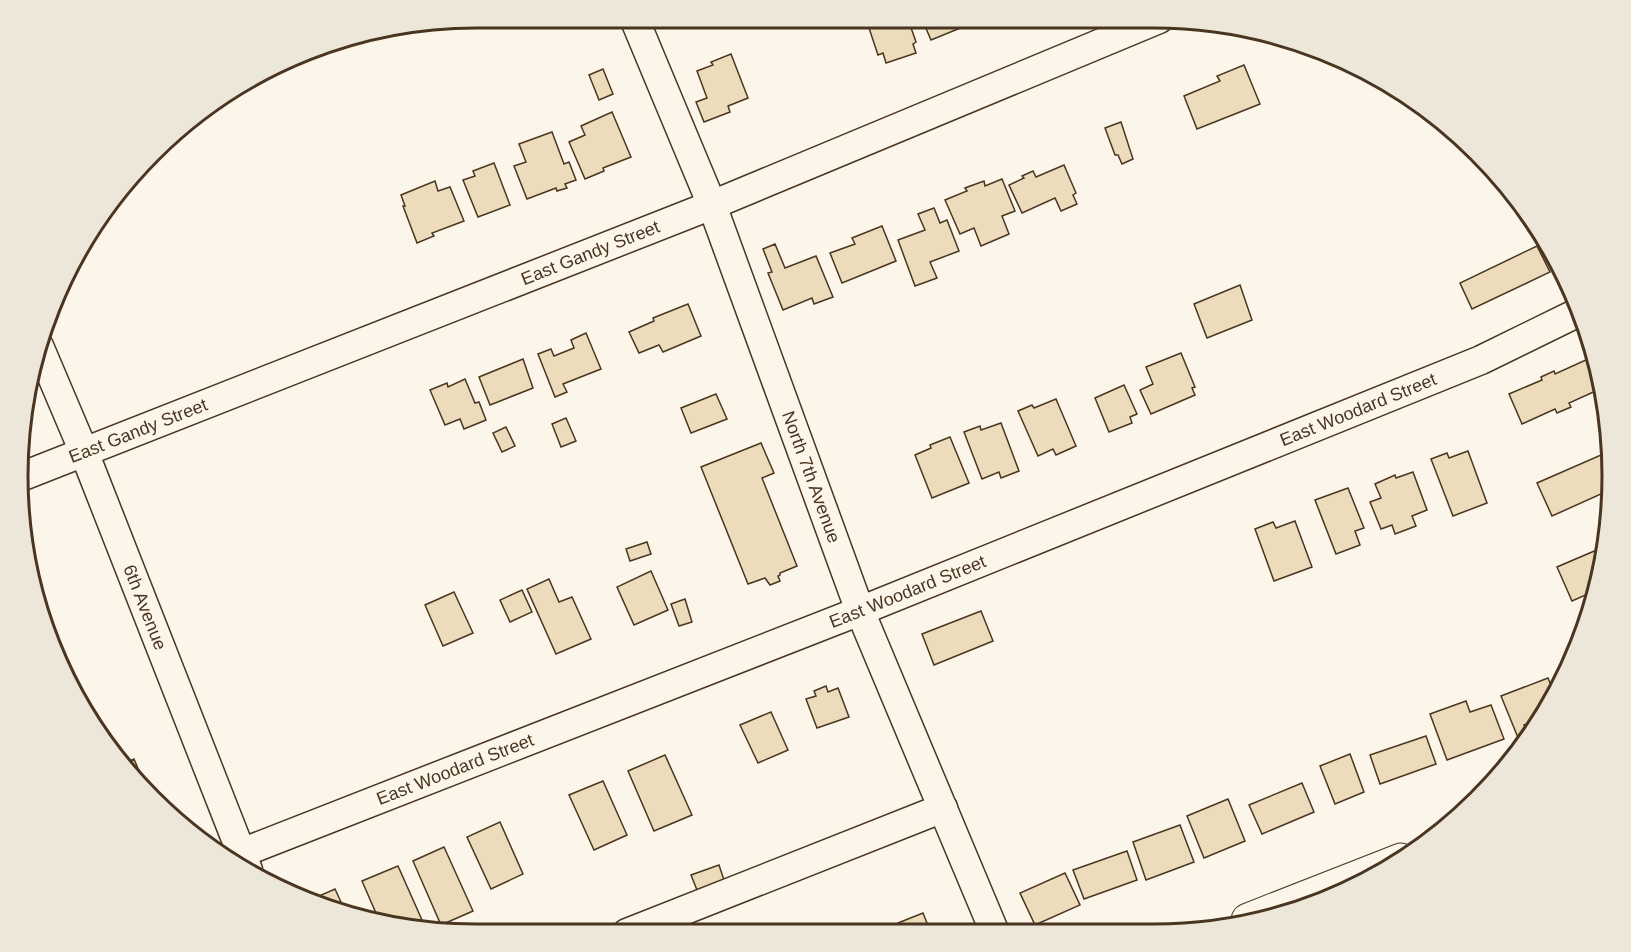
<svg xmlns="http://www.w3.org/2000/svg" width="1631" height="952" font-family="Helvetica,sans-serif">
<style>
.building{fill:#ecdcbc;stroke:#4a3520;stroke-width:1.5}
.lines{fill:none;stroke-linecap:round;stroke-linejoin:round}
.minor-casing{stroke:#4a3520;stroke-width:31}
.major-casing{stroke:#4a3520;stroke-width:35}
.minor{stroke:#fbf6e9;stroke-width:28}
.major{stroke:#fbf6e9;stroke-width:33}
.labels{text-anchor:middle;dominant-baseline:central;stroke-width:4.5;stroke-linejoin:round;paint-order:stroke}
.street-label{font-size:18px;fill:#4a3520;stroke:#fbf6e9}
.rim{fill:none;stroke:#4a3520;stroke-width:3}
</style>
<rect width="100%" height="100%" fill="#fbf6e9"/>
<g class="building">
<polygon points="866,19 908,19 916,42 913,44 916,53 886,63 883,53 878,55"/>
<polygon points="922,19 974,19 975,22 931,40"/>
<polygon points="731,54 748,98 728,106 730,112 704,122 696,102 707,98 697,71 713,65 711,62"/>
<polygon points="1244,65 1260,104 1197,129 1184,96 1220,81 1217,76"/>
<polygon points="603,69 613,94 599,100 589,75"/>
<polygon points="612,112 631,157 603,168 604,171 585,179 569,142 585,135 581,126"/>
<polygon points="1121,122 1133,159 1122,164 1118,155 1115,155 1105,128"/>
<polygon points="552,132 564,164 569,162 576,180 565,184 567,188 557,191 556,188 527,199 514,166 526,162 519,144"/>
<polygon points="494,163 510,205 478,217 463,180 475,176 473,171"/>
<polygon points="1064,165 1076,193 1073,195 1077,204 1061,211 1055,198 1022,213 1009,185 1024,178 1022,176 1033,171 1036,177"/>
<polygon points="1002,179 1015,211 1002,216 1009,234 981,246 974,228 960,234 945,200 967,191 965,188 984,181 985,186"/>
<polygon points="435,181 438,191 450,187 464,221 432,233 434,236 417,243 403,206 405,206 401,195"/>
<polygon points="934,208 940,223 947,220 959,251 930,262 937,278 915,286 898,240 925,230 918,214"/>
<polygon points="882,226 896,261 842,283 830,253 855,244 852,238"/>
<polygon points="775,244 785,268 816,256 833,297 814,304 812,298 783,310 768,273 772,272 763,249"/>
<polygon points="1537,246 1550,272 1472,309 1460,283"/>
<polygon points="1240,285 1252,320 1207,338 1194,304"/>
<polygon points="688,304 701,336 663,352 659,345 639,353 629,332 654,321 653,318"/>
<polygon points="586,333 601,369 563,384 567,392 555,397 538,354 551,349 554,356 574,348 571,340"/>
<polygon points="1181,353 1195,387 1192,388 1195,395 1151,414 1140,390 1153,384 1146,367"/>
<polygon points="523,359 533,388 490,405 479,377"/>
<polygon points="1588,359 1600,389 1569,403 1571,407 1557,413 1555,409 1522,424 1509,394 1542,380 1541,377 1554,371 1555,374"/>
<polygon points="465,379 475,403 479,402 486,420 464,429 460,419 445,425 430,390 447,383 448,387"/>
<polygon points="1124,385 1137,414 1130,417 1132,423 1109,432 1095,398"/>
<polygon points="716,394 727,419 691,433 681,408"/>
<polygon points="1056,399 1076,446 1056,455 1053,449 1038,456 1018,411 1032,405 1034,408"/>
<polygon points="566,418 576,441 561,447 552,424"/>
<polygon points="1001,423 1019,471 1001,478 999,472 982,479 964,432 980,426 981,430"/>
<polygon points="506,427 515,446 502,452 493,433"/>
<polygon points="950,437 969,483 932,498 915,455 931,448 930,445"/>
<polygon points="761,443 774,473 762,478 797,566 780,573 780,575 778,576 780,581 770,585 765,578 748,584 701,467"/>
<polygon points="1468,451 1487,503 1453,516 1431,459 1447,453 1449,458"/>
<polygon points="1610,451 1613,476 1612,489 1552,516 1537,483"/>
<polygon points="1413,472 1427,510 1412,516 1416,526 1395,534 1392,525 1381,529 1370,502 1381,498 1375,484 1395,475 1396,478"/>
<polygon points="1348,488 1364,528 1355,531 1360,545 1336,554 1315,500"/>
<polygon points="1295,521 1312,567 1274,581 1255,529 1273,522 1276,528"/>
<polygon points="647,542 651,554 630,561 626,549"/>
<polygon points="1606,546 1604,566 1597,590 1572,601 1557,567"/>
<polygon points="651,571 668,610 634,625 617,587"/>
<polygon points="549,579 559,602 572,597 591,639 556,654 527,589"/>
<polygon points="522,590 532,612 510,622 500,600"/>
<polygon points="454,592 473,633 443,646 425,605"/>
<polygon points="685,599 692,622 679,626 671,604"/>
<polygon points="981,611 993,641 934,665 922,634"/>
<polygon points="1548,678 1555,695 1541,721 1540,718 1524,725 1529,736 1519,740 1501,696"/>
<polygon points="826,686 828,692 838,688 849,717 817,728 806,699 816,696 814,691"/>
<polygon points="1466,701 1470,712 1491,705 1504,739 1447,760 1430,714"/>
<polygon points="771,712 788,750 758,763 740,725"/>
<polygon points="1426,736 1436,764 1380,784 1370,755"/>
<polygon points="1350,754 1364,792 1335,804 1320,766"/>
<polygon points="665,755 692,815 654,831 628,771"/>
<polygon points="134,759 145,785 123,764"/>
<polygon points="603,781 627,835 594,850 569,795"/>
<polygon points="1302,783 1314,812 1262,834 1249,805"/>
<polygon points="1228,799 1245,841 1204,858 1187,816"/>
<polygon points="500,822 523,874 491,889 467,837"/>
<polygon points="1180,825 1194,862 1146,880 1133,842"/>
<polygon points="444,847 473,911 441,925 413,861"/>
<polygon points="1127,851 1137,880 1084,899 1073,870"/>
<polygon points="719,865 724,880 697,890 691,875"/>
<polygon points="398,866 426,929 379,920 362,881"/>
<polygon points="1065,873 1080,905 1035,925 1020,893"/>
<polygon points="335,889 346,913 328,910 310,900"/>
<polygon points="923,913 931,933 902,933 898,923"/>
</g>
<g class="lines">
<defs>
<g id="minor">
<path id="s1" d="M 634,18 L 712,205 L 860,611 L 995,933"/>
<path id="s2" d="M 39,346 L 84,452 L 248,870"/>
<path id="s3" d="M 18,478 L 712,205 L 1159,19"/>
<path id="s4" d="M 226,859 L 860,611 L 1481,360 L 1581,311"/>
<polyline points="627,933 943,808"/>
</g>
<polyline id="major" points="1248,920 1401,860"/>
</defs>
<use href="#minor" class="minor-casing"/>
<use href="#major" class="major-casing"/>
<use href="#minor" class="minor"/>
<use href="#major" class="major"/>
</g>
<g class="labels">
<g class="street-label">
<text stroke="none"><textPath href="#s3" startOffset="615">East Gandy Street</textPath></text>
<text stroke="none"><textPath href="#s4" startOffset="1218">East Woodard Street</textPath></text>
<text stroke="none"><textPath href="#s3" startOffset="129">East Gandy Street</textPath></text>
<text stroke="none"><textPath href="#s1" startOffset="492">North 7th Avenue</textPath></text>
<text stroke="none"><textPath href="#s4" startOffset="732">East Woodard Street</textPath></text>
<text stroke="none"><textPath href="#s2" startOffset="282">6th Avenue</textPath></text>
<text stroke="none"><textPath href="#s4" startOffset="246">East Woodard Street</textPath></text>
</g>
</g>
<path d="M0 0H1631V952H0ZM476 28H1154A448 448 0 0 1 1602 476V476A448 448 0 0 1 1154 924H476A448 448 0 0 1 28 476V476A448 448 0 0 1 476 28Z" fill="#ede7d9" fill-rule="evenodd"/>
<path class="rim" d="M476 28H1154A448 448 0 0 1 1602 476V476A448 448 0 0 1 1154 924H476A448 448 0 0 1 28 476V476A448 448 0 0 1 476 28Z"/>
</svg>
